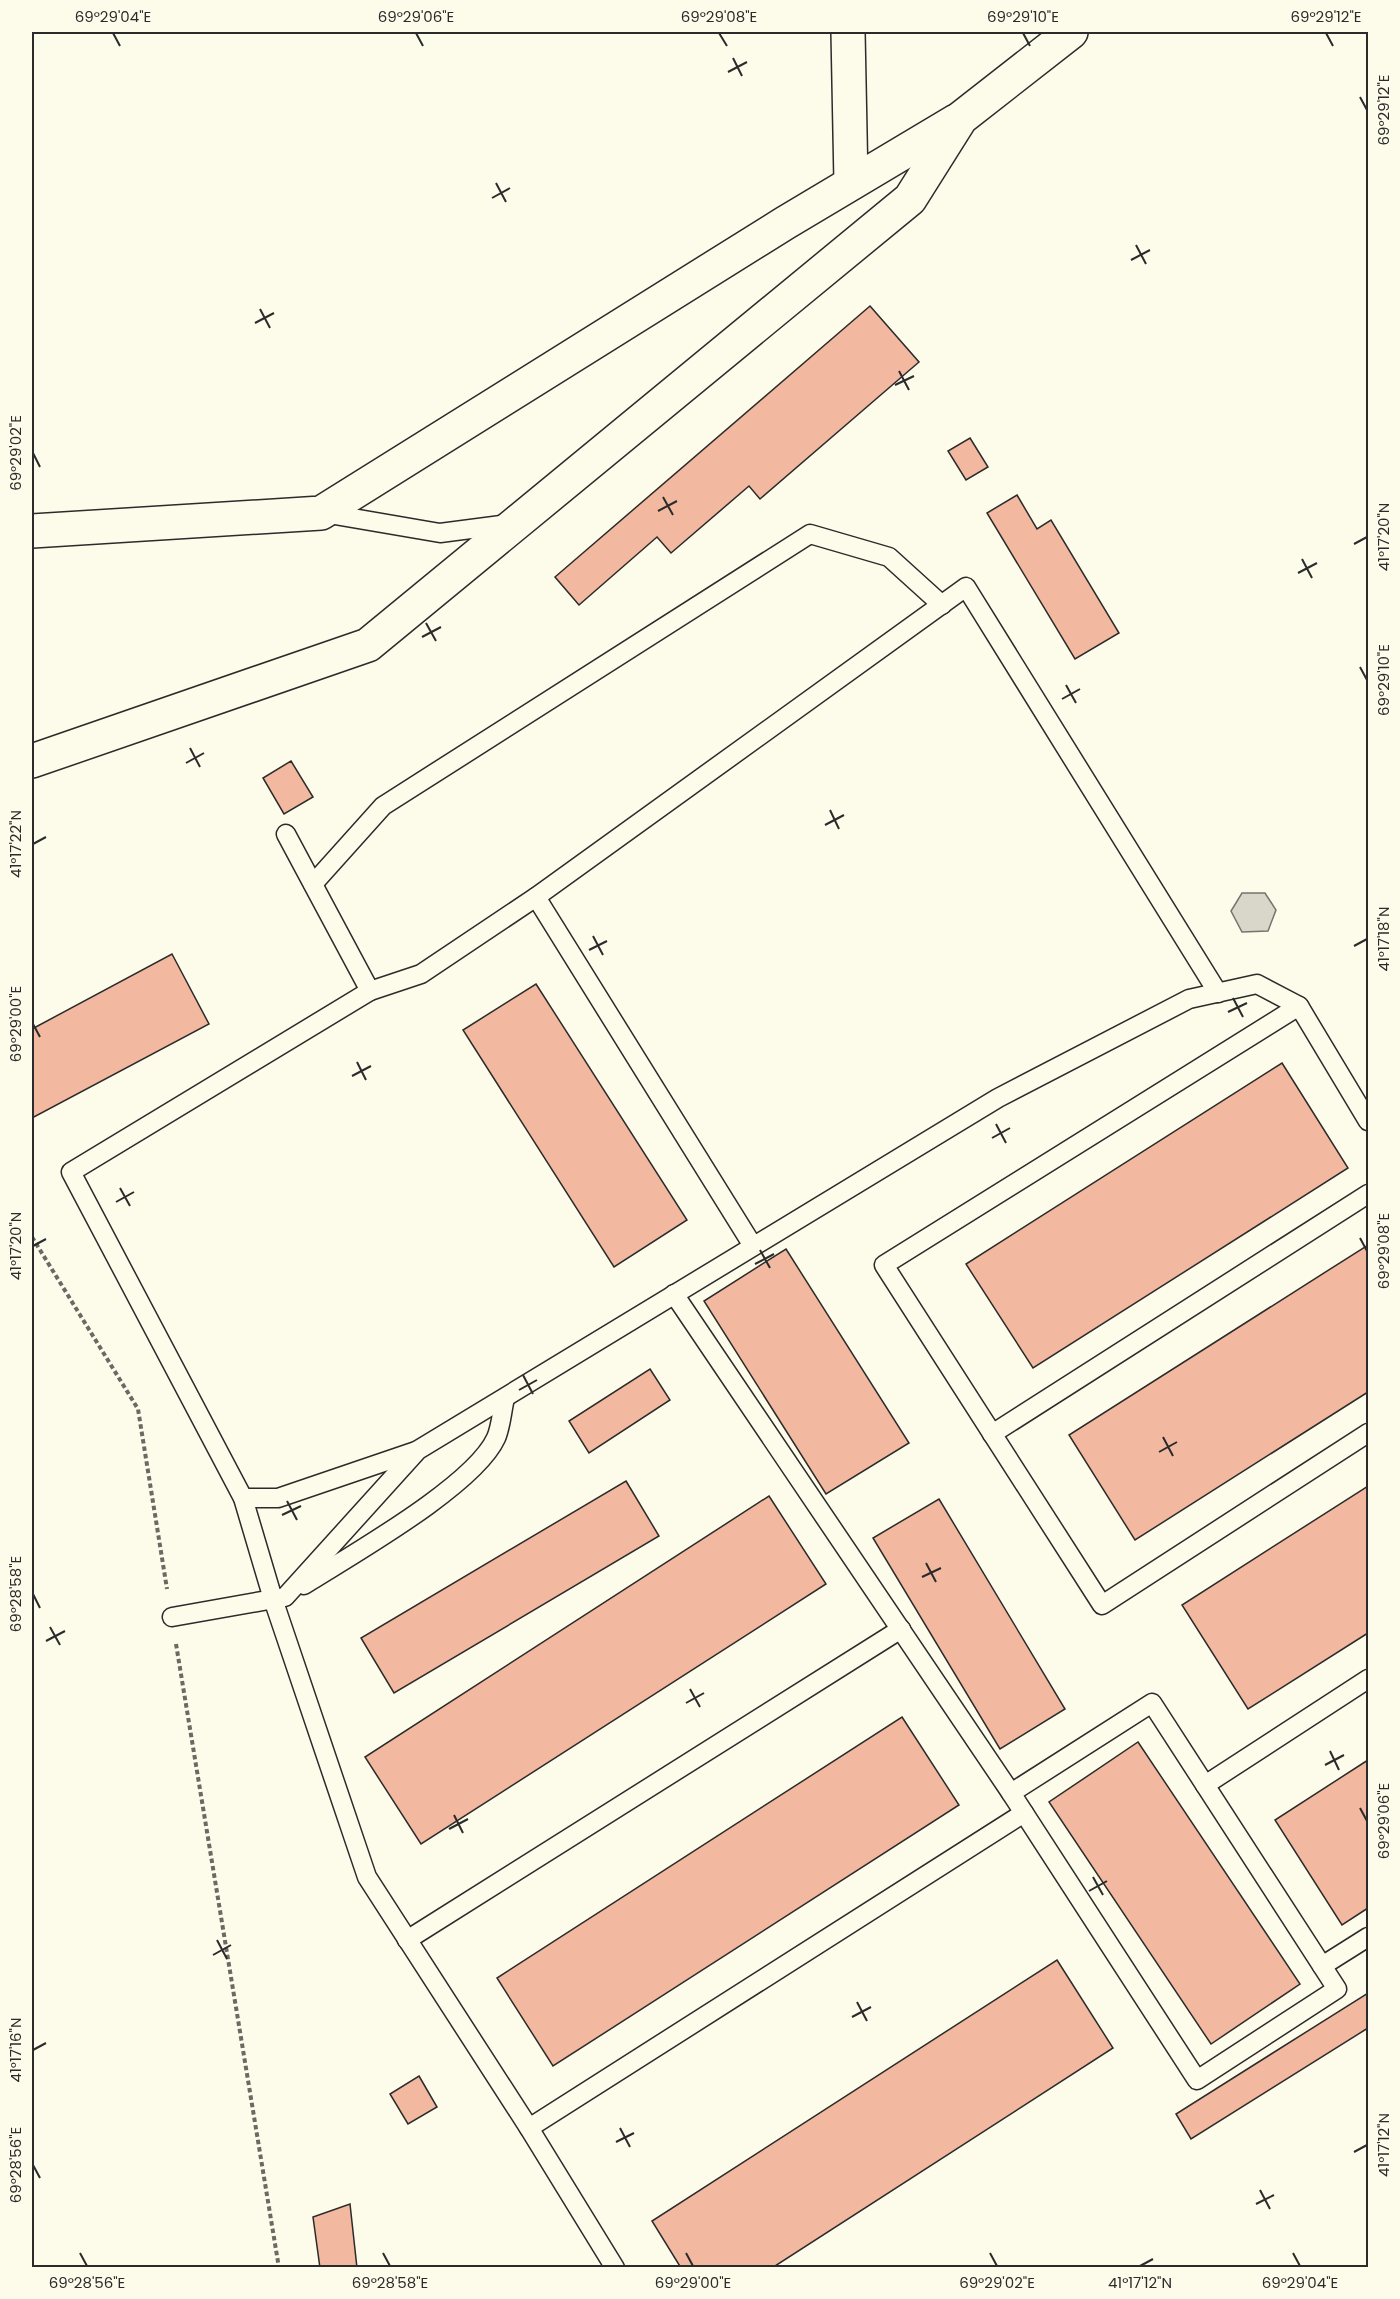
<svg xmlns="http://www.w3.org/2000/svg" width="1400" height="2299" font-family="Poppins,sans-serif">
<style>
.water{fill:#d8d7c9;stroke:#74746e;stroke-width:1.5}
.building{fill:#f2b8a0;stroke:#2b2b2b;stroke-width:1.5}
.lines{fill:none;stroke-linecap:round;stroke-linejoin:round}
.service-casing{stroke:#2b2b2b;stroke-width:21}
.minor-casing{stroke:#2b2b2b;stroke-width:36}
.path{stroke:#6a6964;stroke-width:4;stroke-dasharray:4.5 3;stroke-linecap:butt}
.service{stroke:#fdfbea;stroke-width:18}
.minor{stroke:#fdfbea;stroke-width:33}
.ticks{fill:none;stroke:#2b2b2b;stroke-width:2}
.neatline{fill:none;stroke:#2b2b2b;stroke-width:2}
.ticks-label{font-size:15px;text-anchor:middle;fill:#2b2b2b}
</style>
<rect width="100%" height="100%" fill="#fdfbea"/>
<polygon class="water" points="1242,893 1265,893 1276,910 1268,931 1242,932 1231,911"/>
<g class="building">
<polygon points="870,306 919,362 760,499 749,486 671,553 657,537 579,605 555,577"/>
<polygon points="970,438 988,467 966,480 948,451"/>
<polygon points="1017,495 1037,529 1051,520 1119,633 1075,659 987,513"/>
<polygon points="291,761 313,797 284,814 263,778"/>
<polygon points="172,954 209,1024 32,1118 32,1029"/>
<polygon points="536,984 687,1220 614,1267 463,1030"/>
<polygon points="1282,1063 1348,1168 1033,1368 966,1264"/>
<polygon points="1368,1245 1368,1392 1135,1540 1069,1435"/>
<polygon points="786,1249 909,1443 826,1494 704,1301"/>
<polygon points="650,1369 670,1400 589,1453 569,1421"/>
<polygon points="626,1481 659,1536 394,1693 361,1638"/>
<polygon points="1368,1486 1368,1633 1248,1709 1182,1605"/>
<polygon points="769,1496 826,1584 421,1844 365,1757"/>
<polygon points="939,1499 1065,1709 1000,1749 873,1538"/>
<polygon points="902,1717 959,1805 553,2066 497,1978"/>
<polygon points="1138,1742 1300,1984 1211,2044 1049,1802"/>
<polygon points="1368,1760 1368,1908 1342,1925 1275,1820"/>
<polygon points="1057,1960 1113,2048 772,2268 681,2268 652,2221"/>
<polygon points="1368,1993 1368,2028 1191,2139 1176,2114"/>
<polygon points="419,2076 437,2107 408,2124 390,2094"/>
<polygon points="350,2204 357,2268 320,2268 313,2217"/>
</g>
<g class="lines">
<defs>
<g id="service">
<polyline points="323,513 440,533 509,524"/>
<polyline points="286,834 370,991 421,974 536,897"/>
<polyline points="313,884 383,806 810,534 889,557 942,605"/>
<polyline points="370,991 71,1172 243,1498 273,1599 367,1877 529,2128 615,2268"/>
<polyline points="1299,1006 884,1265 1102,1605 1368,1433"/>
<polyline points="753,1246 536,897 966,587 1218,993"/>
<polyline points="674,1294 1011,1793"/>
<polyline points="992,1434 1368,1194"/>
<polyline points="243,1498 278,1498 416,1451"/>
<path d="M 304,1585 C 351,1555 474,1486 496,1438 C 501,1427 502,1410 505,1398"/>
<polyline points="172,1617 285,1597 418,1450 998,1098 1189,999 1257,984 1299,1006 1368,1121"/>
<polygon points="1152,1703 1337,1989 1197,2080 1011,1793"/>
<polyline points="1205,1785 1368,1679"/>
<polyline points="407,1940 901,1629"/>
<polyline points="1322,1966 1368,1937"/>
<polyline points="529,2128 1024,1813"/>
</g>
<g id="minor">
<polyline points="848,32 851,183"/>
<polyline points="32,531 321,513 785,223 956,121"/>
<polyline points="32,761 368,645 910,199 961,118 1071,32"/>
</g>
</defs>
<use href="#service" class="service-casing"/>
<use href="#minor" class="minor-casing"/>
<g class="path">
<polyline points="32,1237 138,1409 167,1589"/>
<polyline points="176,1644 279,2268"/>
</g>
<use href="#service" class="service"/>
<use href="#minor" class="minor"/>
</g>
<path class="ticks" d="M 113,33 L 120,46M 416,33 L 423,46M 719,33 L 727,46M 1023,33 L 1030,46M 1326,33 L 1333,46M 733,58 L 742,76M 728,72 L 747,62M 1360,97 L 1367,110M 496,183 L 506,202M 492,198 L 510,188M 1136,245 L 1146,264M 1131,260 L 1150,250M 260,309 L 270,328M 255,323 L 274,313M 899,371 L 909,390M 895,385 L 914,376M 33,453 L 40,467M 663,497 L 673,515M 658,511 L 677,501M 1354,544 L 1367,537M 1302,559 L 1312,578M 1298,573 L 1317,563M 426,623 L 436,641M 422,637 L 441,627M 1360,667 L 1367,680M 1066,685 L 1076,703M 1062,699 L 1080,689M 190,748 L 200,767M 186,763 L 204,753M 830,810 L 839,829M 825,825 L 844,815M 33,844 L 46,837M 593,936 L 603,955M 1354,946 L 1367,939M 589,950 L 607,941M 1233,998 L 1243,1017M 1228,1012 L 1247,1003M 33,1024 L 40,1037M 357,1062 L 366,1080M 352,1076 L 371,1066M 996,1124 L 1006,1143M 992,1138 L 1010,1128M 120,1188 L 130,1206M 116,1202 L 134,1192M 1360,1238 L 1367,1251M 33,1246 L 46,1239M 760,1250 L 770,1268M 755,1264 L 774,1254M 523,1375 L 533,1394M 519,1390 L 537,1380M 1163,1437 L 1173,1456M 1159,1452 L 1177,1442M 287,1501 L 297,1520M 282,1515 L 301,1506M 926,1563 L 936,1582M 922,1577 L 941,1568M 33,1594 L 40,1608M 50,1627 L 60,1645M 46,1641 L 65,1631M 690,1689 L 700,1707M 686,1703 L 704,1693M 1330,1751 L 1339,1770M 1325,1765 L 1344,1755M 1360,1808 L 1367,1821M 454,1815 L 463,1833M 449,1829 L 468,1819M 1093,1877 L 1103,1895M 1089,1891 L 1107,1881M 217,1940 L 227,1959M 213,1955 L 231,1945M 857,2002 L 867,2021M 852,2017 L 871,2007M 33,2050 L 46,2043M 620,2128 L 630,2147M 616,2142 L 634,2133M 1354,2152 L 1367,2145M 33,2165 L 40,2178M 1260,2190 L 1270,2209M 1256,2204 L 1274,2195M 80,2253 L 87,2266M 383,2253 L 390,2266M 686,2253 L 693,2266M 990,2253 L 997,2266M 1293,2253 L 1300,2266M 1140,2266 L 1153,2259"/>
<rect width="1400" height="2299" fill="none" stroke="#fdfbea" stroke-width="66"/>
<rect x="33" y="33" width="1334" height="2233" class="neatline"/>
<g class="ticks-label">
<text x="113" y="22">69°29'04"E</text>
<text x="416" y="22">69°29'06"E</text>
<text x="719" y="22">69°29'08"E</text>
<text x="1023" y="22">69°29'10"E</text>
<text x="1326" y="22">69°29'12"E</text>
<text transform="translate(1384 110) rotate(-90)" y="5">69°29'12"E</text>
<text transform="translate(16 453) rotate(-90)" y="5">69°29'02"E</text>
<text transform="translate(1384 537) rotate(-90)" y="5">41°17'20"N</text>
<text transform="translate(1384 680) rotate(-90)" y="5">69°29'10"E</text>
<text transform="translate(16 844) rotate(-90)" y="5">41°17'22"N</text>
<text transform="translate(1384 939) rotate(-90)" y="5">41°17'18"N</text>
<text transform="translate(16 1024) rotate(-90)" y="5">69°29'00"E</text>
<text transform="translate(16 1246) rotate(-90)" y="5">41°17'20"N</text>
<text transform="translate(1384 1251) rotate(-90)" y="5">69°29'08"E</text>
<text transform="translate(16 1594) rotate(-90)" y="5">69°28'58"E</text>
<text transform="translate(1384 1821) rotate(-90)" y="5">69°29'06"E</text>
<text transform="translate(16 2050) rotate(-90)" y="5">41°17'16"N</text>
<text transform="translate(1384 2145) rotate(-90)" y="5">41°17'12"N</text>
<text transform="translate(16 2165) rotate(-90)" y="5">69°28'56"E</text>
<text x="87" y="2288">69°28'56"E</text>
<text x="390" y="2288">69°28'58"E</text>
<text x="693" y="2288">69°29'00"E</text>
<text x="997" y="2288">69°29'02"E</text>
<text x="1140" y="2288">41°17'12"N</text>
<text x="1300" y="2288">69°29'04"E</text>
</g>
</svg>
